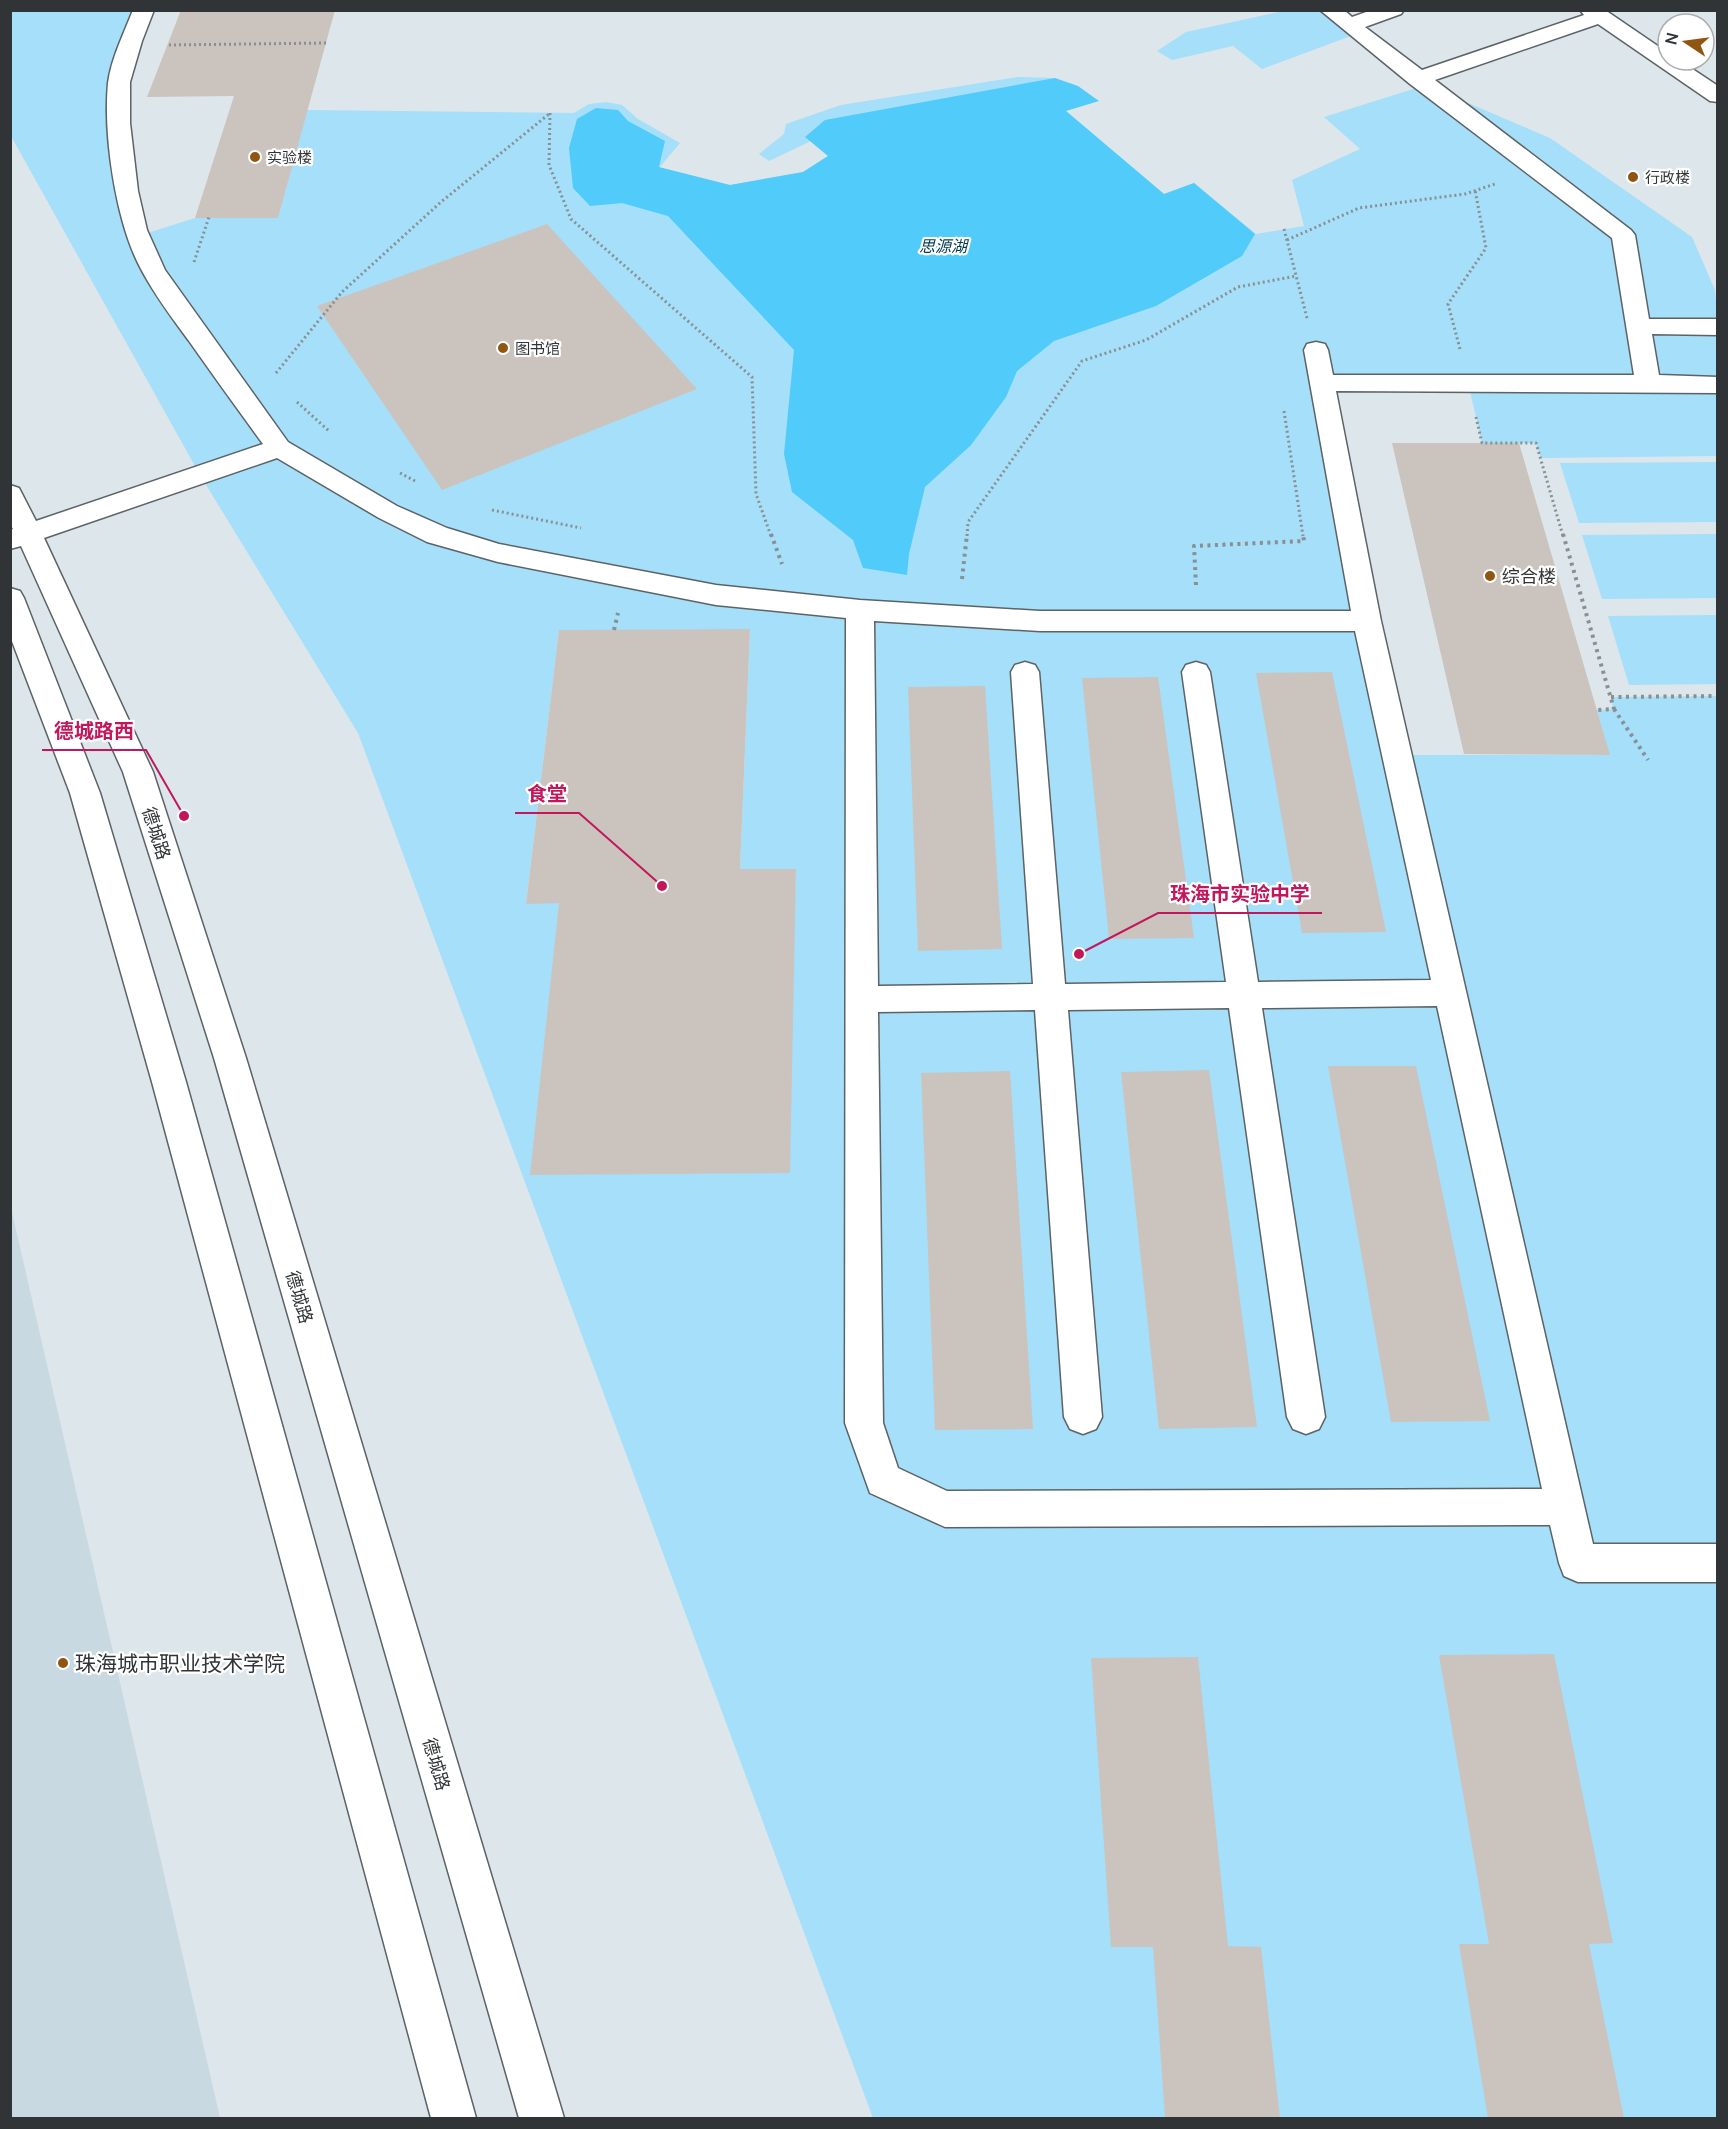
<svg xmlns="http://www.w3.org/2000/svg" width="1728" height="2129" font-family="Manrope,'Noto Sans SC',sans-serif">
<style>
.built{fill:#c9d9e1}
.green{fill:#a5dff9;fill-rule:evenodd}
.water{fill:#51cbfa}
.building{fill:#cbc4be}
.lines{fill:none;stroke-linecap:round;stroke-linejoin:round}
.minor-casing{stroke:#5b6366;stroke-width:3}
.path-far1{stroke:#898f92;stroke-width:3;stroke-dasharray:2 3;stroke-linecap:butt}
.path{stroke:#898f92;stroke-width:4;stroke-dasharray:3 4.5;stroke-linecap:butt}
.minor{fill:#fff;fill-rule:evenodd}
.poi-dot{fill:#8f5511;stroke:#fff;stroke-width:2}
.labels{text-anchor:middle;dominant-baseline:central;stroke-width:4.5;stroke-linejoin:round;paint-order:stroke}
.far-poi-label{font-size:15px;fill:#313436;stroke:#fff;text-anchor:start}
.far-water-label{font-size:16px;font-style:italic;fill:#033b4e;stroke:#fff}
.poi-label{font-size:18px;fill:#313436;stroke:#fff;text-anchor:start}
.street-label{font-size:18px;fill:#313436;stroke:#fff}
.near-poi-label{font-size:21px;fill:#313436;stroke:#fff;text-anchor:start}
.leader{fill:none;stroke:#c2185b;stroke-width:2}
.callout-dot{fill:#c2185b;stroke:#fff;stroke-width:2}
.callout-label{font-size:20px;text-anchor:middle;font-weight:bold;fill:#c2185b;stroke:#fff;stroke-width:4.5;stroke-linejoin:round;paint-order:stroke}
</style>
<rect width="100%" height="100%" fill="#dde6ea"/>
<polygon class="built" points="11,1208 220,2118 11,2118"/>
<g class="green">
<path d="M 10,11 L 144,11 L 119,82 L 138,236 L 195,218 L 278,217 L 307,110 L 574,113 L 589,104 L 606,102 L 622,105 L 638,119 L 680,143 L 659,168 L 730,185 L 803,172 L 828,156 L 811,141 L 769,161 L 759,154 L 784,134 L 786,124 L 841,105 L 1018,77 L 1055,78 L 1066,111 L 1164,194 L 1194,183 L 1256,234 L 1304,226 L 1292,180 L 1360,149 L 1324,117 L 1426,85 L 1550,138 L 1692,237 L 1715,290 L 1718,324 L 1717,456 L 1541,458 L 1536,443 L 1482,443 L 1468,383 L 1323,383 L 1397,755 L 1609,755 L 1597,710 L 1613,709 L 1611,697 L 1717,696 L 1717,2118 L 873,2118 L 358,733 L 200,475 L 11,136 ZM 750,630 L 740,869 L 796,870 L 781,1173 L 559,903 L 526,903 L 559,631 Z"/>
<polygon points="1284,11 1330,11 1359,33 1262,69 1233,46 1172,60 1157,51 1186,32"/>
<polygon points="1717,462 1717,522 1579,523 1560,463"/>
<polygon points="1717,534 1717,598 1602,599 1582,535"/>
<polygon points="1717,615 1717,684 1629,685 1608,616"/>
</g>
<polygon class="water" points="1055,78 1078,86 1099,101 1066,111 1164,194 1194,183 1255,234 1242,256 1156,306 1054,341 1017,371 1006,397 971,445 925,487 909,554 907,575 863,568 853,540 792,492 784,454 794,350 668,216 622,203 590,206 573,188 569,148 577,119 596,108 618,110 628,121 665,141 659,167 730,185 803,172 828,156 805,137 825,120"/>
<g class="building">
<polygon points="181,10 335,10 278,218 195,218 234,96 147,97"/>
<polygon points="547,224 697,389 442,490 317,306"/>
<polygon points="1392,443 1519,443 1610,755 1464,754"/>
<polygon points="750,629 740,869 796,869 790,1173 530,1175 559,903 526,904 559,630"/>
<polygon points="1332,672 1386,932 1302,933 1256,673"/>
<polygon points="1158,677 1194,938 1109,939 1082,678"/>
<polygon points="985,686 1002,949 918,951 908,687"/>
<polygon points="1328,1066 1416,1066 1490,1421 1391,1422"/>
<polygon points="1209,1070 1257,1427 1159,1429 1121,1072"/>
<polygon points="1010,1071 1033,1429 935,1430 921,1073"/>
<polygon points="1554,1654 1613,1943 1589,1944 1624,2118 1488,2118 1459,1944 1489,1944 1439,1655"/>
<polygon points="1198,1657 1228,1946 1261,1947 1280,2118 1165,2118 1153,1947 1111,1947 1091,1658"/>
</g>
<g class="lines">
<defs>
<g id="minor">
<path d="M 133,10 L 154,10 L 142,41 L 130,82 L 130,123 L 138,191 L 147,230 L 165,270 L 288,442 L 397,506 L 447,528 L 499,544 L 716,585 L 860,600 L 1040,611 L 1351,611 L 1304,350 L 1307,344 L 1316,342 L 1325,344 L 1328,350 L 1333,375 L 1634,375 L 1612,238 L 1410,84 L 1320,10 L 1344,10 L 1352,17 L 1372,10 L 1404,10 L 1401,14 L 1365,27 L 1422,70 L 1584,15 L 1580,10 L 1605,10 L 1668,53 L 1668,60 L 1679,60 L 1718,86 L 1718,102 L 1710,101 L 1598,24 L 1435,80 L 1631,230 L 1635,235 L 1649,319 L 1718,319 L 1718,335 L 1652,334 L 1659,375 L 1718,377 L 1718,393 L 1336,391 L 1381,621 L 1593,1544 L 1718,1544 L 1718,1582 L 1578,1582 L 1564,1576 L 1559,1563 L 1550,1525 L 945,1527 L 870,1493 L 845,1423 L 846,618 L 716,605 L 498,562 L 427,542 L 379,518 L 277,458 L 44,538 L 153,772 L 246,1058 L 564,2118 L 519,2118 L 214,1058 L 123,772 L 21,546 L 10,549 L 10,530 L 13,529 L 10,524 L 10,485 L 19,488 L 36,521 L 263,444 C 238,410 213,375 189,341 C 172,318 154,294 141,269 C 116,223 103,136 108,83 C 111,59 124,33 133,10 ZM 874,621 L 1040,631 L 1355,631 L 1431,980 L 1258,982 L 1210,672 L 1206,665 L 1196,662 L 1186,665 L 1182,672 L 1226,982 L 1065,984 L 1039,672 L 1035,665 L 1025,662 L 1015,665 L 1011,672 L 1033,984 L 878,986 ZM 1437,1006 L 1542,1489 L 947,1491 L 898,1468 L 883,1423 L 878,1012 L 1035,1010 L 1064,1417 L 1070,1429 L 1083,1434 L 1096,1429 L 1102,1417 L 1068,1010 L 1229,1008 L 1287,1417 L 1293,1429 L 1306,1434 L 1319,1429 L 1325,1417 L 1262,1008 Z"/>
<polygon points="10,588 20,591 24,598 100,793 186,1082 476,2118 431,2118 152,1082 70,793 10,636"/>
</g>
</defs>
<use href="#minor" class="minor-casing"/>
<g class="path-far1">
<polyline points="169,45 327,43"/>
<polyline points="550,113 549,165 571,219 752,377 756,494 771,536"/>
<polyline points="1284,229 1307,318"/>
<polyline points="1287,240 1359,208 1465,194 1495,184"/>
<polyline points="194,262 209,217"/>
<polyline points="1460,349 1448,304 1486,248 1475,190"/>
<polyline points="276,373 342,292 441,202 549,114"/>
<polyline points="297,402 329,431"/>
<polyline points="1284,411 1303,536"/>
<polyline points="1476,417 1482,443 1536,443 1563,536"/>
<polyline points="400,473 417,482"/>
<polyline points="492,510 581,528"/>
<polyline points="967,536 968,522 1082,361 1146,340 1238,287 1296,276"/>
</g>
<g class="path">
<polyline points="771,534 782,564"/>
<polyline points="1563,534 1614,709 1597,710"/>
<polyline points="962,579 967,534"/>
<polyline points="1196,585 1194,546 1304,541 1303,534"/>
<polyline points="614,630 618,613"/>
<polyline points="1611,697 1718,696"/>
<polyline points="1614,709 1648,760"/>
</g>
<use href="#minor" class="minor"/>
</g>
<g class="poi-dot">
<circle cx="255" cy="157" r="6"/>
<circle cx="1633" cy="177" r="6"/>
<circle cx="503" cy="348" r="6"/>
<circle cx="1490" cy="576" r="6"/>
<circle cx="63" cy="1663" r="6"/>
</g>
<g class="labels">
<g class="far-poi-label">
<text x="267" y="157">实验楼</text>
<text x="1645" y="177">行政楼</text>
<text x="515" y="348">图书馆</text>
</g>
<g class="far-water-label">
<text x="943" y="246">思源湖</text>
</g>
<g class="poi-label">
<text x="1502" y="576">综合楼</text>
</g>
<g class="street-label">
<text transform="translate(157 833) rotate(72)">德城路</text>
<text transform="translate(300 1297) rotate(74)">德城路</text>
<text transform="translate(437 1764) rotate(74)">德城路</text>
</g>
<g class="near-poi-label">
<text x="75" y="1663">珠海城市职业技术学院</text>
</g>
</g>
<path class="leader" d="M184 816L146 750H42M662 886L579 813H515M1079 954L1158 913H1322"/>
<g class="callout-dot">
<circle cx="184" cy="816" r="6"/>
<circle cx="662" cy="886" r="6"/>
<circle cx="1079" cy="954" r="6"/>
</g>
<g class="callout-label">
<text x="94" y="738">德城路西</text>
<text x="547" y="801">食堂</text>
<text x="1240" y="901">珠海市实验中学</text>
</g>
<rect width="1728" height="2129" fill="none" stroke="#313436" stroke-width="24"/>
<g transform="translate(1686 42) rotate(283)"><circle r="28" fill="#ffffff" stroke="#adaeaf" stroke-width="1.5"/>
<path d="M0-4.5L10 22L0 15L-10 22Z" fill="#8f5511"/>
<text y="-9" font-size="16" font-weight="bold" text-anchor="middle" fill="#313436">N</text>
</g>
</svg>
